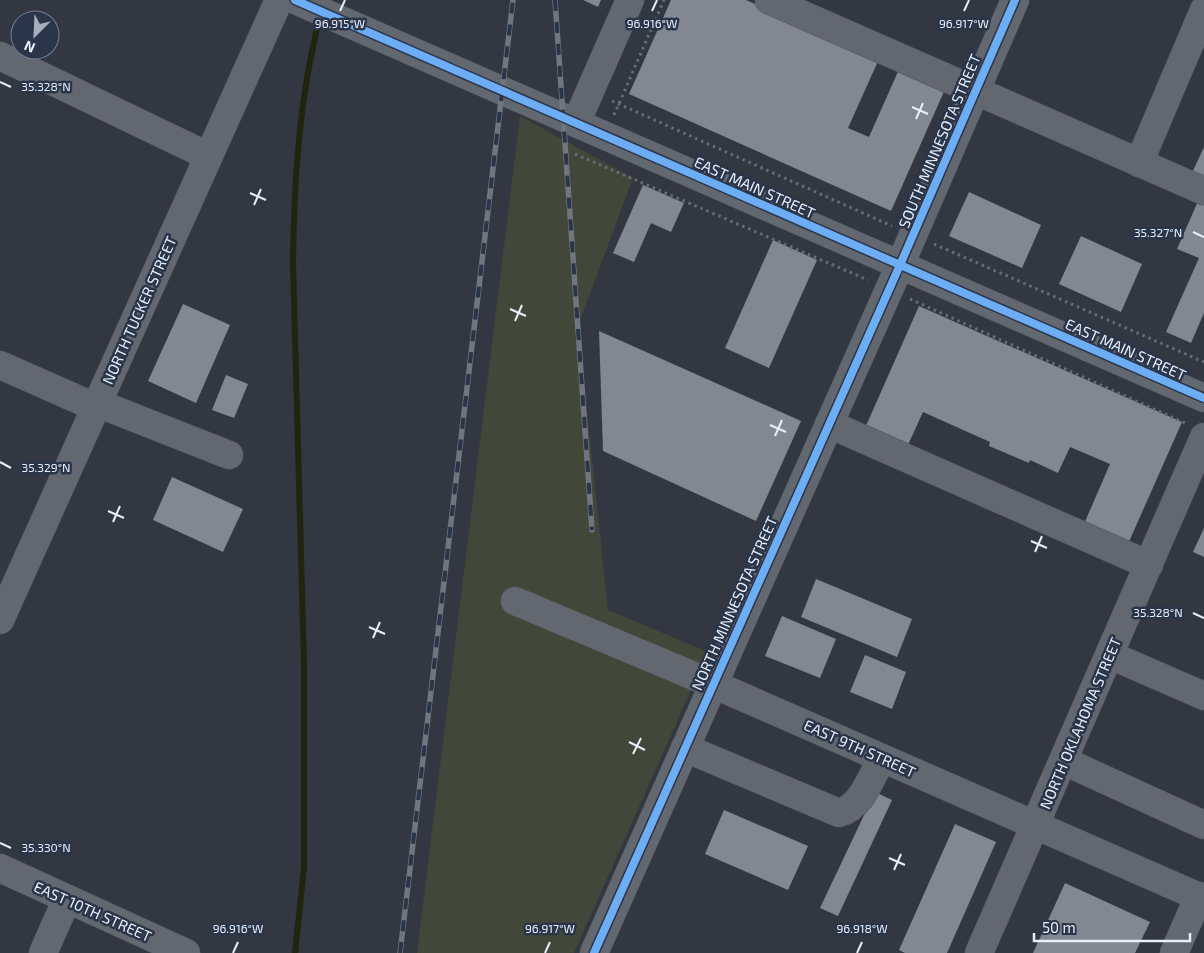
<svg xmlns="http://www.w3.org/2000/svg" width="1204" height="953" font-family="'Exo 2',sans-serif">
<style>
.green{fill:#424739}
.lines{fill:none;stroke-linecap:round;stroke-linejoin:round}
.stream{stroke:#21250f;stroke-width:6}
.building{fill:#828791}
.minor-casing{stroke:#51555e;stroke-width:29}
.path{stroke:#686d75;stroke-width:3;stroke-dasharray:2.5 4;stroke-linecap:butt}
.minor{stroke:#626770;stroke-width:28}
.rail-casing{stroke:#70757e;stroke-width:5.5}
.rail{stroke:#2b3549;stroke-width:4;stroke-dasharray:11;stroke-linecap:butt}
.cycleway-casing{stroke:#2b3549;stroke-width:11}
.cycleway{stroke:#6dadf4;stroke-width:8}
.ticks{fill:none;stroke:#e8effc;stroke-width:2}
.labels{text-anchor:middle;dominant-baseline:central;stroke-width:5;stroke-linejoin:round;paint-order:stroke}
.street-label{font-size:15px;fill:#e8effc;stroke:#2b3549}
.ticks-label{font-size:12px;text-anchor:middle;fill:#e8effc;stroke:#2b3549;stroke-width:5;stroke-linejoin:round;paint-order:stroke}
</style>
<rect width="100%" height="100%" fill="#323742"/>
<polygon class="green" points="520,116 633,178 578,326 608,610 708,652 574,953 417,953"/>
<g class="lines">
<path class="stream" d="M 295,953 L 304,868 L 304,665 L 293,263 C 294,181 299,97 320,17"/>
</g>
<g class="building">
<polygon points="583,0 601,0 598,7"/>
<polygon points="671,0 746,0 879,59 848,128 869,137 900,67 946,87 891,211 629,94"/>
<polygon points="1204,147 1204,181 1191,175"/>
<polygon points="643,185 684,203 671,232 651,223 634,262 613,253"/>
<polygon points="969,192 1041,225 1022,268 949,236"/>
<polygon points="1199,199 1204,201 1204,313 1191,343 1166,332 1199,258 1177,249"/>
<polygon points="1081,236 1142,264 1121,312 1059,284"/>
<polygon points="773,240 817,260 769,368 725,348"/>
<polygon points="183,304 230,325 196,403 148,381"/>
<polygon points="919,306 1182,422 1128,544 1084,524 1110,464 1070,447 1058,473 1030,460 1029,463 989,446 990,442 923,412 907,447 865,428"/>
<polygon points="599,331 801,421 756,521 603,451"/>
<polygon points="226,375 248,384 234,418 212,410"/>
<polygon points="172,477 243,509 223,552 153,520"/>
<polygon points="1204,528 1204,557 1193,552"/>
<polygon points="816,579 912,619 897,657 801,617"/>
<polygon points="782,616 836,639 820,678 765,656"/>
<polygon points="865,655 906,672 892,709 850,692"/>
<polygon points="875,792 892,800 838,916 820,908"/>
<polygon points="724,810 808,846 788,890 705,854"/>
<polygon points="955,824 996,842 947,953 905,953 899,950"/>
<polygon points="1065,883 1150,922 1135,953 1033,953"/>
</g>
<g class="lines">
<defs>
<g id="minor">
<polyline points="295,0 1204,398"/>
<polyline points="769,0 1204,191"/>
<polyline points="0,56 208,156"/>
<polyline points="576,123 630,0"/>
<polyline points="1139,163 1204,10"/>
<polyline points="0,365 95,407"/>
<polyline points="97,403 229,455"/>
<polyline points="829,424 1149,565"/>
<polyline points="515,601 713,684 1204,899"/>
<polyline points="0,620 279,0"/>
<polyline points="1110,655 1204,696"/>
<path d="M 685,748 L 839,813 C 862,807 871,777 882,758"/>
<polyline points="1064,761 1204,825"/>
<polyline points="0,868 186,953"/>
<polyline points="43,953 67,899"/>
<polyline points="594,953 900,265 1015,0"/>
<polyline points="979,953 1204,437"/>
<polyline points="1174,953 1199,896"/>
</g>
</defs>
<use href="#minor" class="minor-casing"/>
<g class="path">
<polyline points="612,101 892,226"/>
<polyline points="614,115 664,0"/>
<polyline points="575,154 868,280"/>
<polyline points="934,244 1204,362"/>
<polyline points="910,299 1185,423"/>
</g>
<use href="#minor" class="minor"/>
<defs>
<g id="rail">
<polyline points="555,0 592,530"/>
<polyline points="400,953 513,0"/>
</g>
</defs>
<use href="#rail" class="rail-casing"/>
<use href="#rail" class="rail"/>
<defs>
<g id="cycleway">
<polyline points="295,0 1204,398"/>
<polyline points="594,953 900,265 1015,0"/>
</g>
</defs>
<use href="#cycleway" class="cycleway-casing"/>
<use href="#cycleway" class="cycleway"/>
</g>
<path class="ticks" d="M 340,11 L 345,0M 652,11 L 657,0M 964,11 L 969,0M 0,82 L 11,87M 912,107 L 928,114M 916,119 L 923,103M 250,193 L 266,200M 254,205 L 261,189M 1193,232 L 1204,237M 510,309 L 526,316M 515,321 L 522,305M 770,425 L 786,432M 775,436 L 782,420M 0,462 L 11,468M 108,511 L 124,518M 113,522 L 120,506M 1031,541 L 1047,548M 1035,552 L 1042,536M 1193,613 L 1204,618M 369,627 L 385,634M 373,638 L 380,622M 629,742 L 645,750M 633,754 L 641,738M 0,843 L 11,848M 889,858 L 905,865M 894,870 L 901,854M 233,953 L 238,942M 545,953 L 550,942M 857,953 L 862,942"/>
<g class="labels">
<g class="street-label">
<text transform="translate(939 141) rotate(-67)">SOUTH MINNESOTA STREET</text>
<text transform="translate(755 187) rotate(24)">EAST MAIN STREET</text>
<text transform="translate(139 310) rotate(-66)">NORTH TUCKER STREET</text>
<text transform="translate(1126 349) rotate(24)">EAST MAIN STREET</text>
<text transform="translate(734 603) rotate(-66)">NORTH MINNESOTA STREET</text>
<text transform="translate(1080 723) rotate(-67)">NORTH OKLAHOMA STREET</text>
<text transform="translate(860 748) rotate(24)">EAST 9TH STREET</text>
<text transform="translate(93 911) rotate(24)">EAST 10TH STREET</text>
</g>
</g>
<g class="ticks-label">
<text x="340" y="28">96.915°W</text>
<text x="652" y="28">96.916°W</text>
<text x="964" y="28">96.917°W</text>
<text x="46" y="91">35.328°N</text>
<text x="1158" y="237">35.327°N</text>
<text x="46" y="472">35.329°N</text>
<text x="1158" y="617">35.328°N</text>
<text x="46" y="852">35.330°N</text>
<text x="238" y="933">96.916°W</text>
<text x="550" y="933">96.917°W</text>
<text x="862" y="933">96.918°W</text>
</g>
<g transform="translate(35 35) rotate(204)"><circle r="24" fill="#2b3549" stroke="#777f91"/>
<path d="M0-4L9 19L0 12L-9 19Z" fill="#a8afbb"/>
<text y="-8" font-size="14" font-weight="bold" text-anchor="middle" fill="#e8effc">N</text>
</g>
<path d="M1034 933v8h156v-8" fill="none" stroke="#e8effc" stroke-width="2.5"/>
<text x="1042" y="933" font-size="15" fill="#e8effc" stroke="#2b3549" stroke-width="4" paint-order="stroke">50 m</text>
</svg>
